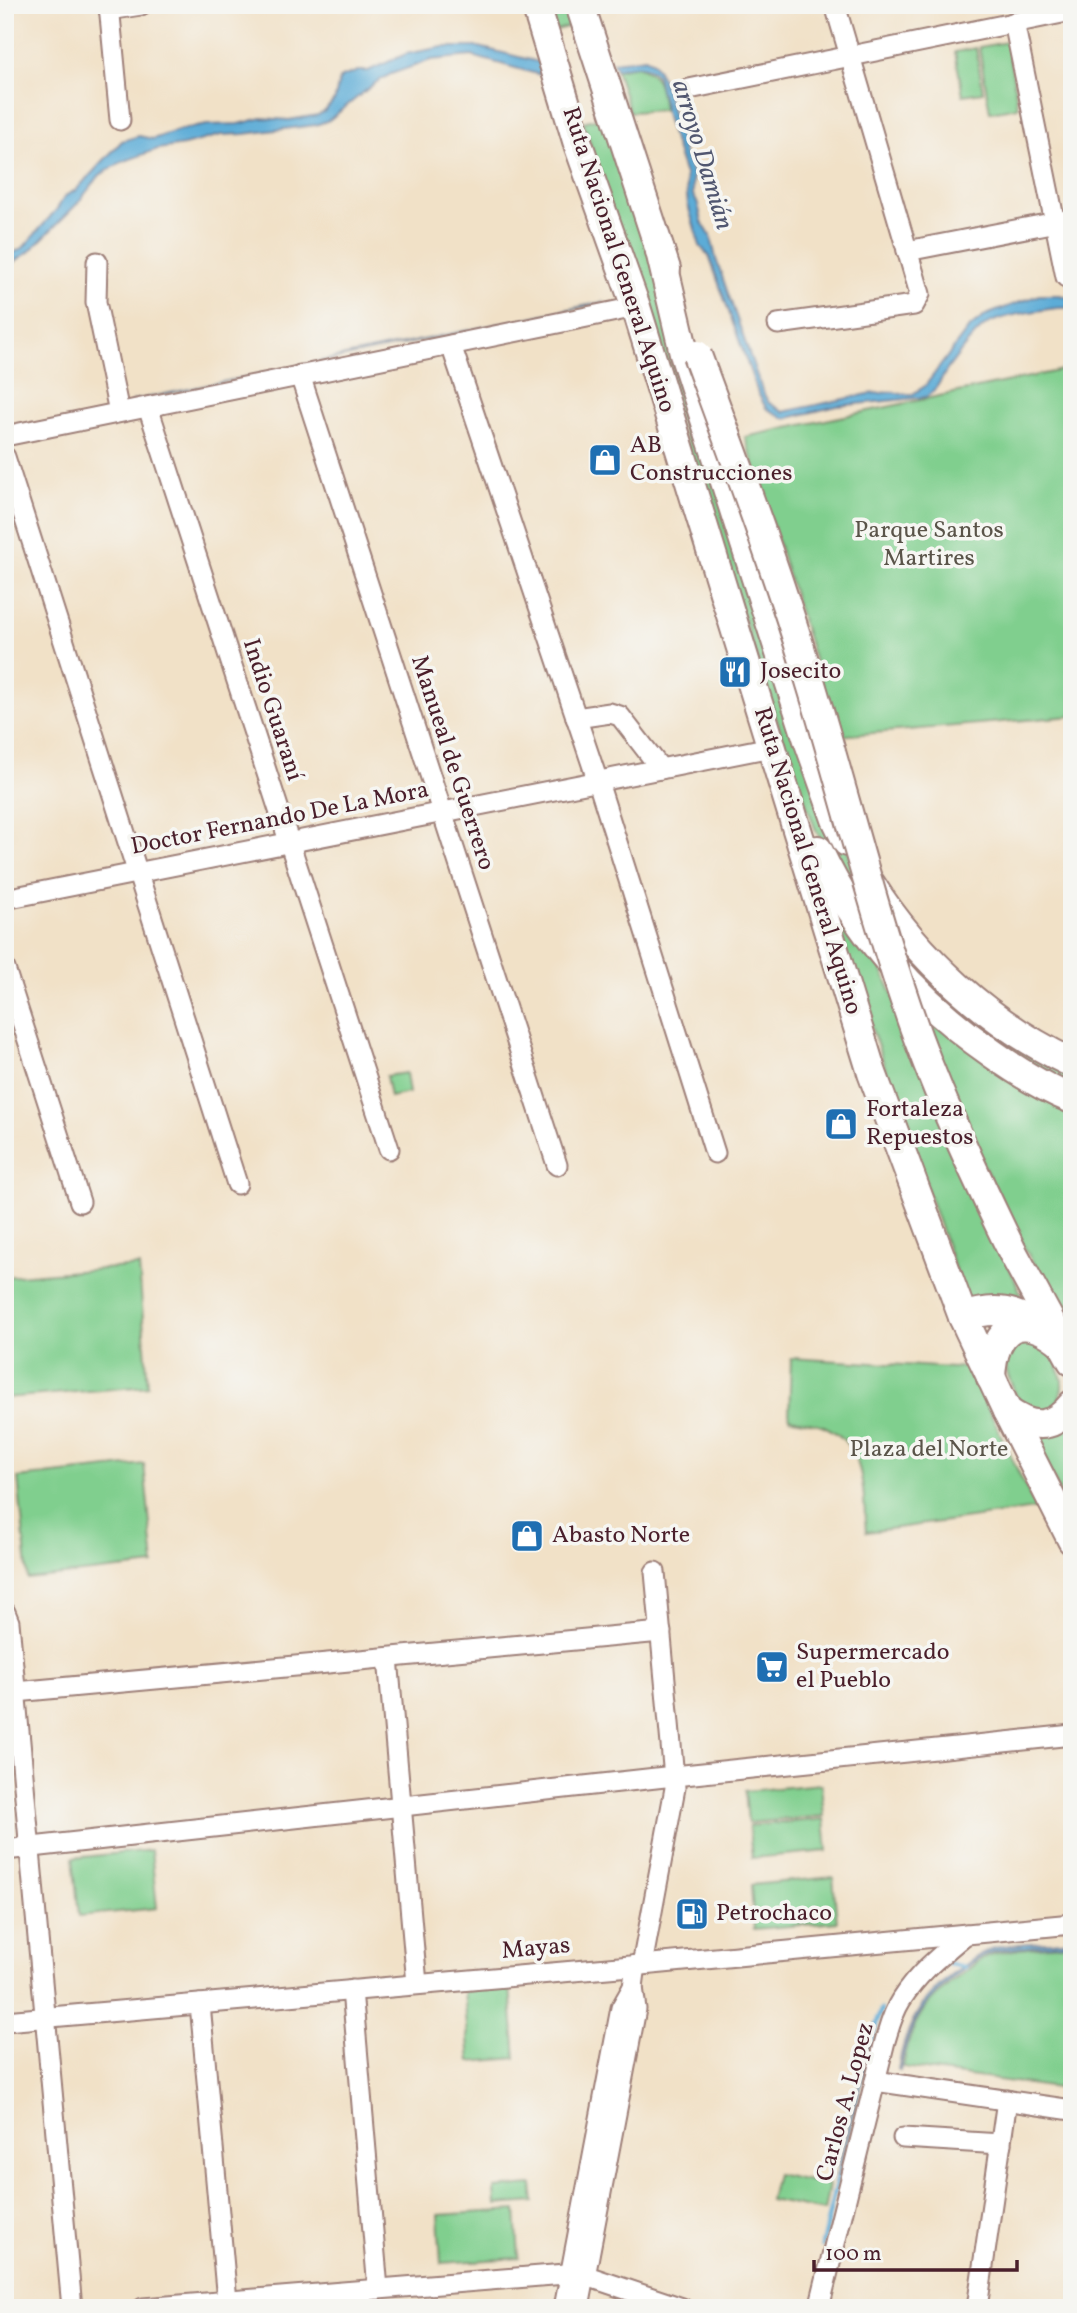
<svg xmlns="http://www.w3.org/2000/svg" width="1077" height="2313" font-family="Vollkorn,serif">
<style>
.green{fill:#80cf8e;stroke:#65775c;stroke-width:2}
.water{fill:#5cacd7;stroke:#536681;stroke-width:2}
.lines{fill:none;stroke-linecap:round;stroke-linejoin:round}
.stream{stroke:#5cacd7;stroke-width:4.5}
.minor-casing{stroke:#9e8079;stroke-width:23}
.highway-casing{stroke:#9e8079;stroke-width:32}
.minor{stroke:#fff;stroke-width:19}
.highway{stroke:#fff;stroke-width:28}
.highway-bridge-casing{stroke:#9e8079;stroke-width:32;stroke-linecap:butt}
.highway-bridge{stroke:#fff;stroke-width:28}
.labels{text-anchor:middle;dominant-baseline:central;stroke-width:7;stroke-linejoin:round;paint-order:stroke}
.street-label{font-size:24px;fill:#4a1f2b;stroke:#f6f6f2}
.poi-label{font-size:24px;fill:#4a1f2b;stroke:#f6f6f2;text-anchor:start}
.park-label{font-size:24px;fill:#5a5449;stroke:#f6f6f2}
.water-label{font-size:26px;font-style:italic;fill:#515770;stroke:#f6f6f2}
</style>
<rect width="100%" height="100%" fill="#f6f6f2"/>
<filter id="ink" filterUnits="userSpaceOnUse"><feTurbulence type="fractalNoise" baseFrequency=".0143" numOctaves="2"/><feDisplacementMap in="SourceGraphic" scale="14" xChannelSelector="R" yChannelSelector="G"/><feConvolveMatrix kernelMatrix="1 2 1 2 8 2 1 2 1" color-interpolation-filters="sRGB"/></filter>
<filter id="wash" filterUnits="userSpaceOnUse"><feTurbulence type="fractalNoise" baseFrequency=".00686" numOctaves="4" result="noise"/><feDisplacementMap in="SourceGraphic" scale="28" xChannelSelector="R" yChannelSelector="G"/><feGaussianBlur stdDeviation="1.57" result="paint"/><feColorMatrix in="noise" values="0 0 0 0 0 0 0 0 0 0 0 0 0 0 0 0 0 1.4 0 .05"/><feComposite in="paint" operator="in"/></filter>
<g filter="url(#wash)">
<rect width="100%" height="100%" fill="#f1e1c7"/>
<g class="green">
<polygon points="546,5 571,5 577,24 553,31"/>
<polygon points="1007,42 1018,107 990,112 979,47"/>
<polygon points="976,48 983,92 963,95 955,52"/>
<path d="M 637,66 C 662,75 659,87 663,110 L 630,112 L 616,70 Z"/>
<polygon points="606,116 855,872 873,932 833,865 815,828 785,745 583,122"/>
<polygon points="1072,368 1072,716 838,736 745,437"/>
<path d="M 822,885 L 881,968 L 1025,1303 C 1004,1300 989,1294 968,1301 L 965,1299 Z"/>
<polygon points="895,930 1072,1071 1072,1090 1012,1057 908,970"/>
<polygon points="919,1006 1072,1108 1072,1330 1020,1240 979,1156"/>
<polygon points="406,1073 409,1093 390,1097 386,1076"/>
<polygon points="139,1266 148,1386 5,1398 5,1277"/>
<path d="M 1021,1335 C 1029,1339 1044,1343 1050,1350 C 1054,1355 1057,1364 1059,1370 C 1072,1400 1042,1427 1021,1403 C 1016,1398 1014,1390 1011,1383 C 1006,1372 1004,1364 1004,1352 Z"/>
<path d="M 791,1358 L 953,1368 L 968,1366 L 1036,1509 L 866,1532 C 863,1493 867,1447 826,1427 C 816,1422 801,1421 789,1418 Z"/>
<polygon points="1072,1422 1072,1518 1032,1434"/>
<polygon points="144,1464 154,1565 28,1579 18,1478"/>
<polygon points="821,1784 824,1816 748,1823 745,1791"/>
<polygon points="824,1819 827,1851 752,1858 749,1826"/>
<polygon points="151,1850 157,1908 79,1916 73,1858"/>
<polygon points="833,1877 837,1922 754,1929 751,1885"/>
<path d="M 1072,1944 L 1072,2090 L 903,2067 C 911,2020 924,2003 961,1975 C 972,1966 983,1956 997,1953 C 1021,1947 1047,1947 1072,1944 Z"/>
<polygon points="510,1987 516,2058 470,2062 464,1991"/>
<polygon points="776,2174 829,2185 824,2211 770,2200"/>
<polygon points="532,2185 534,2202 496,2205 495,2188"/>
<polygon points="516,2210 519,2258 441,2263 438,2215"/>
</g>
<g class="water">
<polygon points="443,47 479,47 539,62 544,76 472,56 431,60 391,74 375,83 329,120 316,125 244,134 221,135 184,145 158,149 122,162 100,175 76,205 29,252 5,268 5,257 23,248 57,209 65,196 76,190 122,141 139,136 153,139 179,130 207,125 239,124 262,118 289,120 318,115 325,111 335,99 339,80 342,77 358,71 368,71 406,54"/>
<path d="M 645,58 L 653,62 L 662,78 L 686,160 L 692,172 L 693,195 L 698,204 L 702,222 L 711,237 L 716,259 L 762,390 L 768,402 L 783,412 L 868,394 L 892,392 L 911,395 L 925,386 L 968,329 L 986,315 L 1039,295 L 1060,295 L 1072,299 L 1072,308 C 1055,306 999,316 986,325 C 971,336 960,353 949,367 C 941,378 938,389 926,397 L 837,406 L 788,418 L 783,418 L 766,408 L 758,393 L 709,256 L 700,246 L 688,205 L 685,175 L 667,120 L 657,76 C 646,62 632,65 616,69 L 613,62 Z"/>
<polygon points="603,302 603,303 132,401"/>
<path d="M 1072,1940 L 1072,1943 C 1047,1946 1021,1946 997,1951 C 982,1954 971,1963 960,1972 C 923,2001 908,2024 900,2070 L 898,2070 C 906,2021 923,1996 962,1967 C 972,1959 983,1951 995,1948 C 1019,1942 1047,1943 1072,1940 Z"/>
<polygon points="872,2033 874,2034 837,2184 834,2183"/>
</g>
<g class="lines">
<g class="stream">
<polyline points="948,1964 964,1967"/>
<polyline points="872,2038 881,2010"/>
<polyline points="822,2246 837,2179"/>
</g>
</g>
</g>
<g filter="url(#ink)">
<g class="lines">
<defs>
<g id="minor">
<polyline points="109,5 120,120"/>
<polyline points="109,10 141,5"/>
<polyline points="1014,22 1066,277"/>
<polyline points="689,89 1072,11"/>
<polyline points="907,251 1072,219"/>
<polyline points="97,262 96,302 119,412"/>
<polyline points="778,324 914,305 920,294 835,5"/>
<polyline points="451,345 598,782 715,1153"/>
<polyline points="300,375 557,1165"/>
<polyline points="148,407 389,1149"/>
<polyline points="5,436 636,307"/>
<polyline points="5,457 237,1184"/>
<polyline points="576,718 610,713 620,716 661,769"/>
<polyline points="5,899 771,747"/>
<polyline points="5,969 80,1202"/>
<polyline points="5,1612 9,1622 72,2308"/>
<polyline points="388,1658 417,1984"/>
<polyline points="5,1693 661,1632"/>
<polyline points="5,1850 674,1776 1072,1735"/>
<polyline points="642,1965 675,1788 655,1572"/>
<polyline points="352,1990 378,2289"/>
<polyline points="200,2004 227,2301"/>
<polyline points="5,2021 642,1965 1072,1924"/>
<polyline points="875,2081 1072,2110"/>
<polyline points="903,2138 1001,2144"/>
<polyline points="143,2308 578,2273 682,2308"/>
<polyline points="564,2308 621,2008 633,1987"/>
<polyline points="579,2308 636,2009 633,1987 636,1965"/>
<path d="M 819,2308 L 885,2041 C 889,2028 893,2012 901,2000 C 918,1973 942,1954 966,1934"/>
<polyline points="977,2308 1007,2100"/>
</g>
<g id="highway">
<polyline points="536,5 578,144 636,307 872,1073 963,1317 1007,1411 1072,1540"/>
<polyline points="580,5 666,269"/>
<polyline points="660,251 685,357 808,740 836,819 847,842"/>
<path d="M 818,850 C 859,936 915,1000 993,1054 C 1017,1071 1044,1088 1072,1099"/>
<path d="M 870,883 C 917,958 991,1025 1072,1063"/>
<polyline points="1012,1251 1072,1361"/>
<path d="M 963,1317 C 990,1308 1011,1308 1035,1325"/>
<path d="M 991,1378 C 993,1327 1021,1308 1063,1344"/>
<path d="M 1007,1411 C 1032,1429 1052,1430 1072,1405"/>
</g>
</defs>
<use href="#minor" class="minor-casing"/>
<use href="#highway" class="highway-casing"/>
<use href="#minor" class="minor"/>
<use href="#highway" class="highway"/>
<defs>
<path id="highway-bridge" d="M 697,355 C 737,464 778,573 811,684 C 847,802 876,923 918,1038 C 945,1111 978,1181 1012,1251"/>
</defs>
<use href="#highway-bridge" class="highway-bridge-casing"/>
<use href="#highway-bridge" class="highway-bridge"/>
</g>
</g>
<defs>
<symbol id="shop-square" viewBox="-11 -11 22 22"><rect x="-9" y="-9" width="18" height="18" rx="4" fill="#1f6fb2" stroke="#f6f6f2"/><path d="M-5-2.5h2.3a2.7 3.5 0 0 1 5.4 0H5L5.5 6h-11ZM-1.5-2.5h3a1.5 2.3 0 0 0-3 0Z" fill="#fff"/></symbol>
<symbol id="restaurant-square" viewBox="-11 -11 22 22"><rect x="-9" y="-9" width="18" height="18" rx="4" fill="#1f6fb2" stroke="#f6f6f2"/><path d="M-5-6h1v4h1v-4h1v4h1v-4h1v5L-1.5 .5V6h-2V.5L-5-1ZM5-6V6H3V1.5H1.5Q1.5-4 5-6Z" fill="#fff"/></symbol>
<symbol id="supermarket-square" viewBox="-11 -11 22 22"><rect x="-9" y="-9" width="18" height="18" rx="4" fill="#1f6fb2" stroke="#f6f6f2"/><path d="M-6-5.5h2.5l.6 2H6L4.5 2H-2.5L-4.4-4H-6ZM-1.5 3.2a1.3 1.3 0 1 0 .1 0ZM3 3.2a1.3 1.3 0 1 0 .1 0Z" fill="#fff"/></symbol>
<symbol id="fuel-square" viewBox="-11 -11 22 22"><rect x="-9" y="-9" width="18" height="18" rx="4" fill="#1f6fb2" stroke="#f6f6f2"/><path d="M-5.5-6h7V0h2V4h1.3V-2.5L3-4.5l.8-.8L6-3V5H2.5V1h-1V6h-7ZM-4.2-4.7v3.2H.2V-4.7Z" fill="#fff"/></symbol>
</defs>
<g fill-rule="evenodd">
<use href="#shop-square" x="586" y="441" width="38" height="38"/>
<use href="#restaurant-square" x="716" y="653" width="38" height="38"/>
<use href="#shop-square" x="822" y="1105" width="38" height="38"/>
<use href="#shop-square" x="508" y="1517" width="38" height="38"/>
<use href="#supermarket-square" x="753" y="1648" width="38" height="38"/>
<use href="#fuel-square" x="673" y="1895" width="38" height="38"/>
</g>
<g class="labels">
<g class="street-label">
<text transform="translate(618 260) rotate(72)">Ruta Nacional General Aquino</text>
<text transform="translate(272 710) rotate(72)">Indio Guaraní</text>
<text transform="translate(452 763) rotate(72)">Manueal de Guerrero</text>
<text transform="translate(280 819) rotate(-11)">Doctor Fernando De La Mora</text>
<text transform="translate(807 861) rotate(73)">Ruta Nacional General Aquino</text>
<text transform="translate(536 1949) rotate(-5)">Mayas</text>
<text transform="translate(846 2102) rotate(-75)">Carlos A. Lopez</text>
</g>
<g class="poi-label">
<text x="630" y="446">AB<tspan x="630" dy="28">Construcciones</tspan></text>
<text x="760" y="672">Josecito</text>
<text x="866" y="1110">Fortaleza<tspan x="866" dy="28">Repuestos</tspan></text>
<text x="552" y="1536">Abasto Norte</text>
<text x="796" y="1653">Supermercado<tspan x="796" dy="28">el Pueblo</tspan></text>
<text x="716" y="1914">Petrochaco</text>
</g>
<g class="park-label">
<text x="929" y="531">Parque Santos<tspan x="929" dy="28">Martires</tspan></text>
<text x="929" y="1450">Plaza del Norte</text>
</g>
<g class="water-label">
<text transform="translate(702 155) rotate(73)">arroyo Damián</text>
</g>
</g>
<rect width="1077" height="2313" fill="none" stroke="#f6f6f2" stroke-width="28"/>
<path d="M814 2260v10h203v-10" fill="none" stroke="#4a1f2b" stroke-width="3.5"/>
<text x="825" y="2260" font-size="21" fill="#4a1f2b" stroke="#f6f6f2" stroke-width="5" paint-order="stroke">100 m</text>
</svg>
